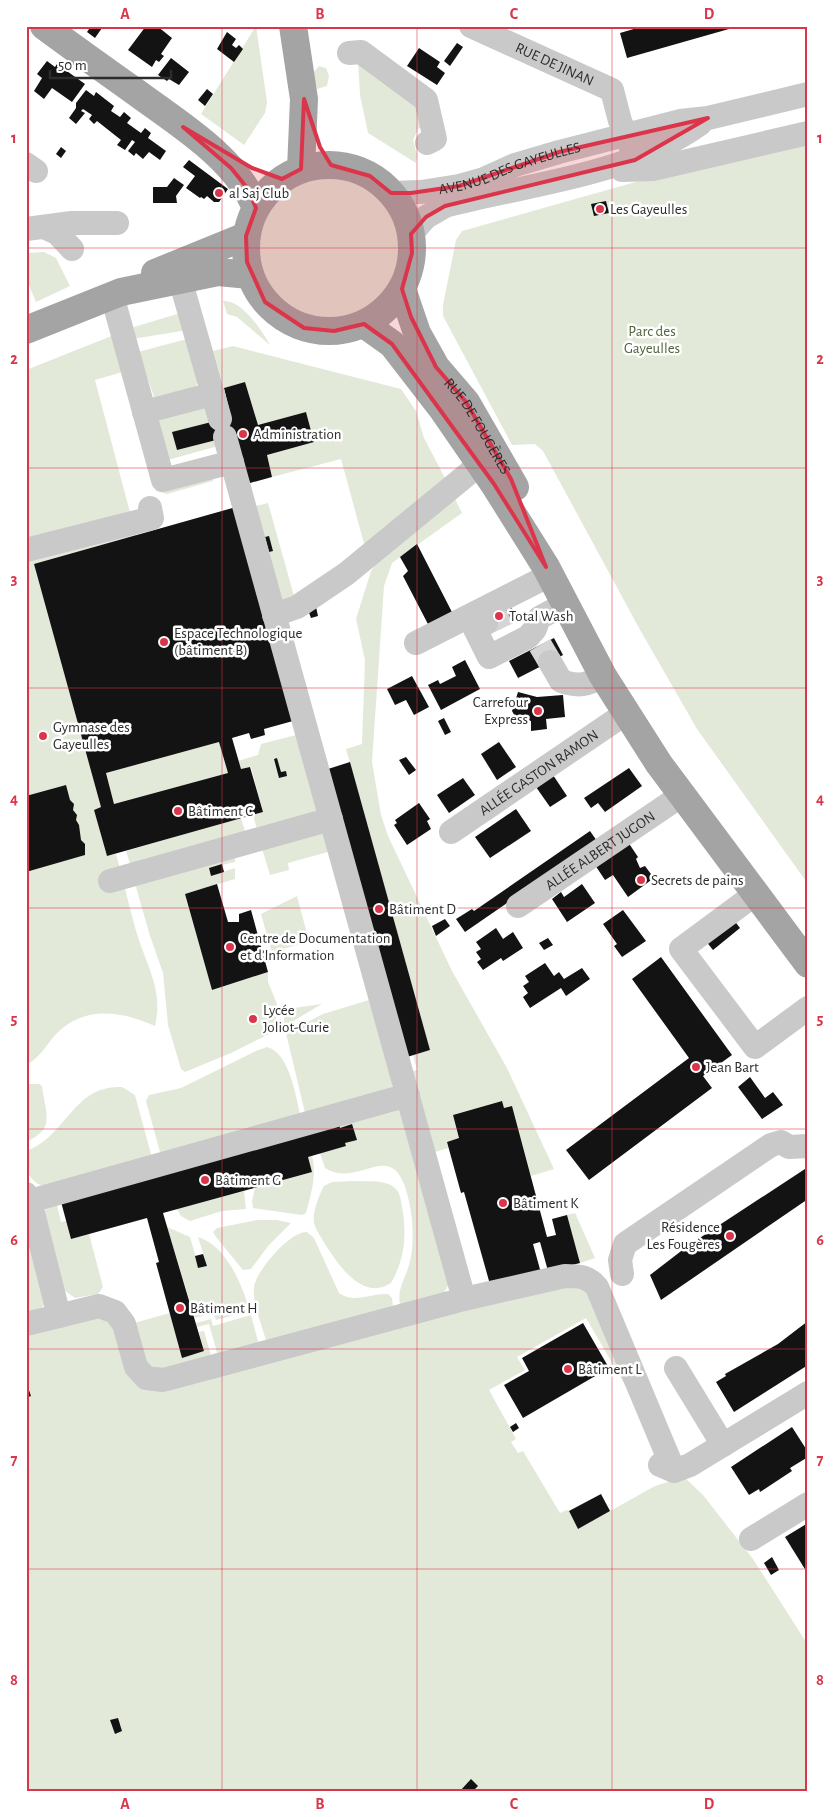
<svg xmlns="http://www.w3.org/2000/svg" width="834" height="1817" font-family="'Alegreya Sans',sans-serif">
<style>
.green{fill:#e3e9d9}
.building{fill:#131313;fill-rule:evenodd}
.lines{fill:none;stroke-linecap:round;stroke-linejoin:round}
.minor-tunnel{stroke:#d5d5d5;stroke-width:24;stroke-dasharray:24 12;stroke-linecap:butt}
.minor{stroke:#c9c9c9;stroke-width:24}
.major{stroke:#a4a4a4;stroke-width:28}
.marked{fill:#db354b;fill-opacity:0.2;stroke:#db354b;stroke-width:4;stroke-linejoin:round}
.grid{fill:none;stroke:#db354b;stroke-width:1;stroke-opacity:0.55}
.poi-dot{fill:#db354b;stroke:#fff;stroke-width:2}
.labels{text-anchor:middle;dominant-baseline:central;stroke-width:5;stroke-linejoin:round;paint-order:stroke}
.street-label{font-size:15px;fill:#2c2c2c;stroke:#fff}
.poi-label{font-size:15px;fill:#2c2c2c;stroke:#fff;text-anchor:start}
.park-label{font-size:15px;fill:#51643c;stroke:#fff}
.neatline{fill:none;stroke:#db354b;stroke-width:2}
.grid-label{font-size:16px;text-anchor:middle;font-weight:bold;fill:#db354b}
</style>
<rect width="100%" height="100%" fill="#fff"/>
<g class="green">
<polygon points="256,26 267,102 265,113 244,145 201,114"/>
<polygon points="358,60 421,103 425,125 418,129 413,140 417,155 416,163 368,133 360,95"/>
<polygon points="319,66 326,68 329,76 327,86 317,89 313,73"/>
<polygon points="808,140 808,884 697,729 639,628 543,451 535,444 512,445 443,316 443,305 456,240 462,231 685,168"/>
<circle cx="329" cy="248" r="76"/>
<polygon points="44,252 56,258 70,286 36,302 26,278 26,253"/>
<path d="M 223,301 C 242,300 261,329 270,345 L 237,317 L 227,314 Z"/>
<polygon points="177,314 180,314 188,330 132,339 134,327"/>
<path d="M 114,335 L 126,371 L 95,380 L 136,535 L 101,807 L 94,810 L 107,856 L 116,854 C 124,882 130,912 139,940 C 149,970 163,993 155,1026 C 121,1011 85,1005 56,1034 C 47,1044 39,1059 26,1065 L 26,370 Z"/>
<polygon points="187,339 198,381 196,387 154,397 138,352"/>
<polygon points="233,346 401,389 416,411 424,438 445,478 365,547 341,459 272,477 267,455 314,442 306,412 258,425 245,382 224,388 213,351"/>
<polygon points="204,403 211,422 173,432 177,450 216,440 218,446 168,460 158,418"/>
<polygon points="139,432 158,484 213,478 213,481 167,494 156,491"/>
<polygon points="453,495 462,513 392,563 384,586 372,762 381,815 388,836 452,971 507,1068 554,1169 531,1176 512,1106 504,1108 501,1101 453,1115 459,1138 447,1142 448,1148 435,1152 413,1071 417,1070 413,1055 430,1050 346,749 362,744 365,660 356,619 371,571 382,555"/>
<polygon points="268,503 294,596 282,601 256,506"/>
<polygon points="296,735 318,810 258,833 253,815 263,812 251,767 241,769 238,761 258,755 261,744"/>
<polygon points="219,742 228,773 114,804 106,773"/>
<polygon points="241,818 246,835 131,867 126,851"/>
<polygon points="324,831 328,852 288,863 289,870 270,875 261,845"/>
<polygon points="235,852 235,862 209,868 211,876 235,868 235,879 185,894 212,990 268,972 268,982 277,1004 275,1031 231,1053 185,1072 181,1069 168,1025 163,973 150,936 134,880"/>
<polygon points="297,896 309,941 283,949 274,960 261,914"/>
<polygon points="369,1000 394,1083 391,1088 306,1117 286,1033 323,1014"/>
<polygon points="322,1004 288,1024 284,1024 284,1011 287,1009"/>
<path d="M 267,1047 C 290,1053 296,1098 301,1118 L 161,1156 L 146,1101 L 149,1095 L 181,1088 L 256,1051 Z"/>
<path d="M 26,1084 L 39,1084 L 42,1086 C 45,1114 57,1128 26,1142 Z"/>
<path d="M 122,1087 L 135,1095 L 152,1158 L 42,1186 C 26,1178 26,1168 26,1151 C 67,1137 72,1085 122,1087 Z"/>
<path d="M 400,1108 L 451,1281 L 443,1294 L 400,1305 C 397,1288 405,1280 409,1265 C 414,1248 413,1229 411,1212 C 397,1125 362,1192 325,1168 L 320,1153 L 346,1146 L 345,1143 L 356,1140 L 352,1124 L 340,1128 L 338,1121 Z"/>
<path d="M 312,1156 C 317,1175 311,1194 306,1213 L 302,1215 L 253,1208 L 252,1201 L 255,1188 L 312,1172 L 308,1157 Z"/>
<path d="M 353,1181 C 366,1182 385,1179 395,1188 C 400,1192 401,1201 402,1207 C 407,1234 405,1259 391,1283 C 362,1302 338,1264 325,1244 C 322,1238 316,1231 314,1223 C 312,1213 319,1195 324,1186 L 332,1182 Z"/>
<polygon points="244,1191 246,1209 222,1211 190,1221 181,1216 177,1209"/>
<polygon points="56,1201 61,1222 66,1221 89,1234 103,1287 98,1294 75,1298 64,1290 43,1214 47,1207"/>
<polygon points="26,1207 46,1302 40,1310 26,1317"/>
<polygon points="575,1213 595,1258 580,1263 567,1215"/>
<polygon points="257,1220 277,1220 291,1223 268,1246 251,1269 243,1270 216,1237 213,1232 217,1228"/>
<path d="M 167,1227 L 190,1237 L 199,1268 L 207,1266 L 198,1237 C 227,1246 242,1285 250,1311 L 216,1320 L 213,1313 L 195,1318 Z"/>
<path d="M 307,1232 L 314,1238 L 339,1293 C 353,1304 372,1293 388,1294 L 392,1298 L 393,1307 L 266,1341 C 262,1325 252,1303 254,1287 C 256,1271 290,1231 307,1232 Z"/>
<polygon points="566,1281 591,1288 632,1397 586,1318 517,1357 525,1370 489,1390 516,1439 511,1442 518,1453 523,1451 560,1513 567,1510 569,1511 578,1529 655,1486 684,1477 703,1495 753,1559 808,1645 808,1791 26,1791 26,1398 31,1396 26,1378 26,1333 108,1316 136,1381"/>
<polygon points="170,1313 182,1357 204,1351 199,1332 204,1331 212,1359 150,1372 130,1324"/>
<polygon points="251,1315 259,1345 218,1356 209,1324 197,1327 196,1323 211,1319 213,1326"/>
</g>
<g class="building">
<polygon points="91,26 102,28 95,38 87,32"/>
<polygon points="146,26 157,26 172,38 161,54 164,56 159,62 156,60 152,67 128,50"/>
<polygon points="644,26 736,26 736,27 627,58 620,33"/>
<polygon points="227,32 236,39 232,45 236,48 239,45 243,49 234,62 217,49"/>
<polygon points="457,43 463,47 450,66 444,61"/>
<polygon points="419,48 440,62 437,67 445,73 437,85 407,66"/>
<polygon points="171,58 189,72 179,85 169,79 167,81 158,75"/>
<polygon points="47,61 55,67 57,64 85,84 72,102 52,88 44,99 34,91 42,78 37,74"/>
<polygon points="207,89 213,94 205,106 198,100"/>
<polygon points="86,90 94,96 96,92 114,106 111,111 120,117 124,112 131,118 127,123 141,133 145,128 151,133 148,138 166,151 160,160 149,152 143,159 136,153 134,156 128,151 135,142 132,140 125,150 117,145 121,140 97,121 94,124 89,119 92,115 83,109 81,111 85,113 76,124 69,118 76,108 76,103"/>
<polygon points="61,147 66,151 61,158 56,154"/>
<polygon points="189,160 228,189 219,202 214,202 207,196 204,199 201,197 200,198 186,188 195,176 183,167"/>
<polygon points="174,178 184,185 176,196 177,203 153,203 153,187 167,187"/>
<polygon points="606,201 609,213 594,216 591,204"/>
<polygon points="245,382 258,425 306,412 314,442 267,455 272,477 250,483 232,436 177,450 172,432 231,417 224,388"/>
<path d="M 236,507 L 293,721 L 264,729 L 265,735 L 251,739 L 249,733 L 232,738 L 241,769 L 250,767 L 263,812 L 107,856 L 94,810 L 101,807 L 34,564 ZM 219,742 L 228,773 L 114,804 L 106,773 Z"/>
<polygon points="269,536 273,551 269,552 265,537"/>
<polygon points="417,544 454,616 430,628 403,576 408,571 400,557"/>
<polygon points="510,604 515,615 489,628 483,617"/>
<polygon points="316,607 318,616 311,618 308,610"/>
<polygon points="554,638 563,655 518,678 509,661"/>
<polygon points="465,660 480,689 441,710 428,685 438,680 440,684 456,676 452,667"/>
<polygon points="412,676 429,707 414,715 406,700 395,705 387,689"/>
<polygon points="518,692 537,697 563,695 565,717 546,719 547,729 531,731 531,721 516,718 512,711"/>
<polygon points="444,718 451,732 445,735 438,721"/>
<polygon points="499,742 516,767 497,780 481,754"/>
<polygon points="406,757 416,770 409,775 399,760"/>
<polygon points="277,758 281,772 286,771 287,776 279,778 274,759"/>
<polygon points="350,762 430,1050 407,1057 328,769"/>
<polygon points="629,768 642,786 605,812 598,803 591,808 584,798"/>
<polygon points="553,775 567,796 550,807 536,787"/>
<polygon points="463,778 475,795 449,813 437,795"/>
<polygon points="66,785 70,800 74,804 73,810 77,815 76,820 79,825 81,840 85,844 85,855 26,872 26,796"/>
<polygon points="419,803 430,819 427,821 431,829 407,845 394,825 397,823 395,820"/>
<polygon points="516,809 531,831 490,858 475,837"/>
<polygon points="590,831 597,841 465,932 456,919 472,909 474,911"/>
<polygon points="628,842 638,857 636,859 640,868 645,866 654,878 628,897 613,875 605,880 595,865"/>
<polygon points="222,864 224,872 211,876 209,868"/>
<polygon points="217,884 228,922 239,922 239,914 251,910 268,972 212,990 185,894"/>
<polygon points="582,884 595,903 567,922 552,899 561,892 564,897"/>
<polygon points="623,910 646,941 622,957 614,946 617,944 603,924"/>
<polygon points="445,919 450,926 436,936 432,926"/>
<polygon points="733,919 740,928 713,950 705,940"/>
<polygon points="496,928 503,939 513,932 523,948 503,961 501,958 483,970 477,962 481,959 476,952 481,949 476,942"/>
<polygon points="548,938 553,945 544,950 539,943"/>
<polygon points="661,957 732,1055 703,1076 712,1088 589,1180 566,1150 689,1058 632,979"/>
<polygon points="545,963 554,976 559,972 564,979 582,968 590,979 566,996 561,988 530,1008 523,997 528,993 523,986 529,982 525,976"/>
<polygon points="750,1077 765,1098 773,1092 783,1105 762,1119 738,1087"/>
<polygon points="502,1101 504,1108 512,1106 547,1237 556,1235 552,1219 567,1215 580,1263 548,1271 540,1242 533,1244 541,1273 491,1288 464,1192 461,1193 447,1142 459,1138 453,1115"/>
<polygon points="338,1121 340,1128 352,1124 357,1140 345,1143 346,1146 308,1157 312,1172 163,1213 204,1351 182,1358 156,1263 159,1262 147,1218 71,1239 60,1198"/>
<polygon points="808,1167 808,1199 661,1300 650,1275 689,1245"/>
<polygon points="203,1254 207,1266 198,1268 195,1256"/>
<polygon points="808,1321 808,1365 734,1412 716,1382 726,1376 725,1374 778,1344"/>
<polygon points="583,1323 609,1368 523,1418 504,1385 529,1371 522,1358"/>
<polygon points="26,1381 31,1396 26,1398"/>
<polygon points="516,1423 519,1428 513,1432 510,1427"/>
<polygon points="792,1427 808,1452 808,1457 790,1468 792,1471 760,1492 759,1489 749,1495 731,1467"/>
<polygon points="601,1494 610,1511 578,1529 569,1511"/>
<polygon points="808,1523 808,1574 785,1537"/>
<polygon points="772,1557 779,1570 771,1575 764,1563"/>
<polygon points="118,1718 122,1731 115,1734 110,1720"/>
<polygon points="471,1779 478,1786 473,1791 460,1791"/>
</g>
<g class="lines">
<g class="minor-tunnel">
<polyline points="486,623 513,610"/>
<polyline points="540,645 550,662"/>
</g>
<g class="minor">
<path id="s1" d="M 471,26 L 612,90 L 620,121 L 632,150"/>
<polyline points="349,53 361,52 426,100 435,139 427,143"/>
<polyline points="26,164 36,171"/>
<polyline points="622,170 653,169 808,133"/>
<path id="s2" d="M 391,193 L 421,192 L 459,186 L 484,179 L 515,165 L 559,152 L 680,121 L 708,118 L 808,94"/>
<polyline points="44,227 57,233 72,249"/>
<polyline points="26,229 72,223 117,223"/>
<path d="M 411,234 L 426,217 L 445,206 C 531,183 625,177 700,124"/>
<polyline points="176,265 220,419"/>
<polyline points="112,295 163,480 232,462"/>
<polyline points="144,412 213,394"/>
<polyline points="225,437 464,1299"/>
<polyline points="26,550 152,518 150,508"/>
<polyline points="274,615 297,607 346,574 480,464"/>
<polyline points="486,623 475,629 489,657 528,637 535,629 539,618 565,604"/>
<polyline points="416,643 550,575"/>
<path d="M 550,662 L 561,681 C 578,687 588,685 603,676"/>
<path id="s3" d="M 451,832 L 626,713"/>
<polyline points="110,881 331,819"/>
<polyline points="754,895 681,949 755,1047 808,1008"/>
<path id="s4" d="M 518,906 L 682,795"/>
<polyline points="26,1194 30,1201 59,1316"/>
<polyline points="30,1201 408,1095"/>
<polyline points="622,1274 620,1260 625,1244 771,1145 781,1142 789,1147 808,1146"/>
<path d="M 26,1324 L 99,1306 L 115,1312 L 124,1324 L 136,1367 L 146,1378 L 163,1380 L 464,1299 L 565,1276 C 579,1276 588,1276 597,1287 L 674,1471"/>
<polyline points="676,1368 723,1445"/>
<polyline points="660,1465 674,1471 690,1465 808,1393"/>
<polyline points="751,1539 808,1504"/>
</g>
<g class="major">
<path d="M 44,26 C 75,49 106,71 137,93 C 179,124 236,158 256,208"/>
<polyline points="293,26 304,99 301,169"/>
<circle cx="329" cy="248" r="83"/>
<polyline points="155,273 246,236"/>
<path id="s5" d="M 402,289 L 417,333 L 436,367 L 466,402 L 515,487"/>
<polyline points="364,324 392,344 443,410 494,484 546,567 603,676 659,764 808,964"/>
<polyline points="26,330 121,292 218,272 250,275"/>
</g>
</g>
<path class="marked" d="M 304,99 L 320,147 L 331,165 L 370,176 L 391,193 L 411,193 L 459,186 L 559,152 L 708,118 L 635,160 L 445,206 L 426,217 L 411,234 L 412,253 L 402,289 L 411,317 L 436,367 L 466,402 L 511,479 L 546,567 L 494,484 L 392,344 L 364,324 L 334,331 L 304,328 L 265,302 L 247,262 L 246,236 L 256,208 L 248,189 L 231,168 L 183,127 L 252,168 L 282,179 L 301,169 Z"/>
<path class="grid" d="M 222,26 L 222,1791M 417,26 L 417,1791M 612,26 L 612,1791M 26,248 L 808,248M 26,468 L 808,468M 26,688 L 808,688M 26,908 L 808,908M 26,1129 L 808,1129M 26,1349 L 808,1349M 26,1569 L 808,1569"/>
<g class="poi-dot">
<circle cx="219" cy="193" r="5"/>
<circle cx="600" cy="209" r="5"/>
<circle cx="243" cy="434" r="5"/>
<circle cx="499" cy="616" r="5"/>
<circle cx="164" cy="642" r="5"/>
<circle cx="538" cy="711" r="5"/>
<circle cx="43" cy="736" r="5"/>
<circle cx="178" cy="811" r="5"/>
<circle cx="641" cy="880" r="5"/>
<circle cx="379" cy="909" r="5"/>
<circle cx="230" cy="947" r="5"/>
<circle cx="253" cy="1019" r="5"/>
<circle cx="696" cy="1067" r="5"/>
<circle cx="205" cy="1180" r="5"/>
<circle cx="503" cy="1203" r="5"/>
<circle cx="730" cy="1236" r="5"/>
<circle cx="180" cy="1308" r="5"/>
<circle cx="568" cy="1369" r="5"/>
</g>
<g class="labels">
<g class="street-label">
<text stroke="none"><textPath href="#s1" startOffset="92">RUE DE JINAN</textPath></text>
<text stroke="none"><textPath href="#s2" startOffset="122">AVENUE DES GAYEULLES</textPath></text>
<text stroke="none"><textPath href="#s5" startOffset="158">RUE DE FOUGÈRES</textPath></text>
<text stroke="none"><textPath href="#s3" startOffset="106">ALLÉE GASTON RAMON</textPath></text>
<text stroke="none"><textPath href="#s4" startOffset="99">ALLÉE ALBERT JUGON</textPath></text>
</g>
<g class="poi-label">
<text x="229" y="193">al Saj Club</text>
<text x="610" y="209">Les Gayeulles</text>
<text x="253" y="434">Administration</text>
<text x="509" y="616">Total Wash</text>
<text x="174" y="633">Espace Technologique<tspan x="174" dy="17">(bâtiment B)</tspan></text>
<text x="528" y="702" text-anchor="end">Carrefour<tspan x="528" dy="17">Express</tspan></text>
<text x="53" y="727">Gymnase des<tspan x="53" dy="17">Gayeulles</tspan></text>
<text x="188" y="811">Bâtiment C</text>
<text x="651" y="880">Secrets de pains</text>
<text x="389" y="909">Bâtiment D</text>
<text x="240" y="938">Centre de Documentation<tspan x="240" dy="17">et d'Information</tspan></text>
<text x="263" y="1010">Lycée<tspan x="263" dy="17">Joliot-Curie</tspan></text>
<text x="706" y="1067">Jean Bart</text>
<text x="215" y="1180">Bâtiment G</text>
<text x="513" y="1203">Bâtiment K</text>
<text x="720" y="1227" text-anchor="end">Résidence<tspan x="720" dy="17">Les Fougères</tspan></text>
<text x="190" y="1308">Bâtiment H</text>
<text x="578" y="1369">Bâtiment L</text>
</g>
<g class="park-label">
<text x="652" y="331">Parc des<tspan x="652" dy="17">Gayeulles</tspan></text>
</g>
</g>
<rect width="834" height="1817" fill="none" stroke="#ffffff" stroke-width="55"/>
<path d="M50 70v8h121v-8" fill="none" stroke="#2c2c2c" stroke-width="2.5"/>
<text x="58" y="70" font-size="15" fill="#2c2c2c" stroke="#ffffff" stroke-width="4" paint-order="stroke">50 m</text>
<rect x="28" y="28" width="778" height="1762" class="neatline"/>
<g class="grid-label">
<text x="125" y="19">A</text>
<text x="320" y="19">B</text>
<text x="514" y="19">C</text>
<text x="709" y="19">D</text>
<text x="14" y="143">1</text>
<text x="820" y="143">1</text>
<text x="14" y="364">2</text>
<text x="820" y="364">2</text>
<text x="14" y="584">3</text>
<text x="820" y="584">3</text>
<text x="14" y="804">4</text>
<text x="820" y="804">4</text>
<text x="14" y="1024">5</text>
<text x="820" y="1024">5</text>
<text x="14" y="1245">6</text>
<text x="820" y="1245">6</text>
<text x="14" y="1465">7</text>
<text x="820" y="1465">7</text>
<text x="14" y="1685">8</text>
<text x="820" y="1685">8</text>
<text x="125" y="1809">A</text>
<text x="320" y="1809">B</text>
<text x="514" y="1809">C</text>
<text x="709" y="1809">D</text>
</g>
</svg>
